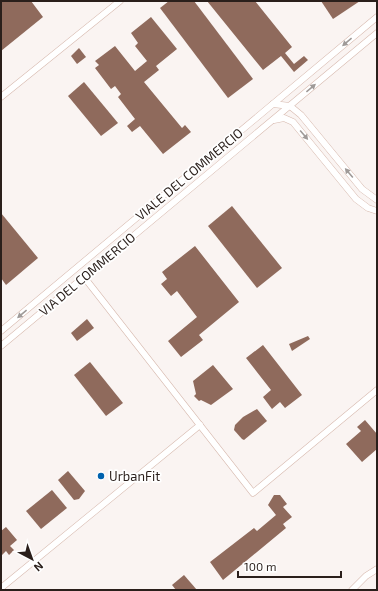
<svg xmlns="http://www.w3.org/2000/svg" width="378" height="591" font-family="'Exo 2',sans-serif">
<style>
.building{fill:#8f6a5c}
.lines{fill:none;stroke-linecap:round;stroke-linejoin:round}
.street-casing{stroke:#d7b9ae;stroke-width:7}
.street{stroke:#fff;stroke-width:6}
.oneway{fill:#9f9a98}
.poi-dot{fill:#0062ae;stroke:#fff;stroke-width:1.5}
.labels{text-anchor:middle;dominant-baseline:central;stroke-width:3.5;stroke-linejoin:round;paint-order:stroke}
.street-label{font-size:13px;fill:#2a1f1b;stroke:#fff}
.poi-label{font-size:13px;fill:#2a1f1b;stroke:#fff;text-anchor:start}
</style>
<rect width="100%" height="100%" fill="#faf4f2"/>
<g class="building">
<polygon points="1,1 31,1 43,17 1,51"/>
<polygon points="169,1 194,1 253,79 228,98 160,8"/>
<polygon points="207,1 255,1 292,47 285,53 294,64 304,56 308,60 294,72 281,56 263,70"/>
<polygon points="321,1 360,1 333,19"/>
<polygon points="151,17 177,49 156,66 159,70 144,82 182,128 185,125 191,132 163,154 140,126 132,132 127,126 135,119 118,97 121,94 115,86 111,89 95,68 99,65 95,61 115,46 135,71 147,61 135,46 138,43 131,33"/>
<polygon points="79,48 86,57 77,64 71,56"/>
<polygon points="84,82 118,123 101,136 68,96"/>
<polygon points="232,206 282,268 257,288 208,226"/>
<polygon points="1,213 38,258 6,285 1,278"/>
<polygon points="195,246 239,302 199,335 203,340 181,357 168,341 197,317 177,291 171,296 161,284 167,279 162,272"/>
<polygon points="87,319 94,328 77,341 71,333"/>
<polygon points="308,336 310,339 292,351 289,344"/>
<polygon points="263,345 302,395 285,408 280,402 272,409 263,397 271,390 246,358"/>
<polygon points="90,362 123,403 106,416 74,375"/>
<polygon points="213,365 233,389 211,405 201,400 199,401 194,396 196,394 193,381"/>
<polygon points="257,409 267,421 244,440 242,439 234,430 235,425 243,417"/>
<polygon points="365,420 377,434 377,449 362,462 346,444 361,431 357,427"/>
<polygon points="68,471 85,491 79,499 74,500 58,480"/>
<polygon points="52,490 67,508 41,529 26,511"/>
<polygon points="274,495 280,495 287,504 283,507 292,517 283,524 286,528 223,580 210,562 254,528 257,531 276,515 268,505"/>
<polygon points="6,527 17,540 10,546 14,550 9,555 6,551 1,556 1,531"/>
<polygon points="184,575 197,590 176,590 172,585"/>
</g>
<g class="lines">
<defs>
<g id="street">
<polyline points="1,97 120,1"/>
<polyline points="273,104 290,106 301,115 362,189 377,200"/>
<polyline points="274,120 284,118 293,122 356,199 368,208 377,211"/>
<polyline points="84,277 253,493 377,390"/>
<polyline points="1,331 377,17"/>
<polyline points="1,346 377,33"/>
<polyline points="1,588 200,425"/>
<polyline points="352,590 366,576 377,569"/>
</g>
</defs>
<use href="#street" class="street-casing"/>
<use href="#street" class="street"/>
</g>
<defs><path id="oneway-solid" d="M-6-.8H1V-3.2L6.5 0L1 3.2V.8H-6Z"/></defs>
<g class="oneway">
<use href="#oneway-solid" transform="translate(347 42) rotate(140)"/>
<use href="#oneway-solid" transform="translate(311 88) rotate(-40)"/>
<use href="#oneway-solid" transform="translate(304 135) rotate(50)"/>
<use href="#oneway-solid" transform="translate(349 173) rotate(-130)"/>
<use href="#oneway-solid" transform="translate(22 314) rotate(140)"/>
</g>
<circle class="poi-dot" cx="101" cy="476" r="4"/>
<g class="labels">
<g class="street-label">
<text transform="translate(189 174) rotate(-40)">VIALE DEL COMMERCIO</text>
<text transform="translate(87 274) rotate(-40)">VIA DEL COMMERCIO</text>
</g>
<g class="poi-label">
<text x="109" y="476">UrbanFit</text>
</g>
</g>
<rect width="378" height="591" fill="none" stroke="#2a1f1b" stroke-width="4"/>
<g transform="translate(32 559) rotate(139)" stroke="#ffffff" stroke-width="3" paint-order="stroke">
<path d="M0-3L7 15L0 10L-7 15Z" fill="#2a1f1b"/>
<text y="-6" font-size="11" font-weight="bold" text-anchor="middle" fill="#2a1f1b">N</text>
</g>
<path d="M238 571v6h103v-6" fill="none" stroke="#2a1f1b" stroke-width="2"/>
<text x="244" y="571" font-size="12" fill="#2a1f1b" stroke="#ffffff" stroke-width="3" paint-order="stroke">100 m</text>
</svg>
